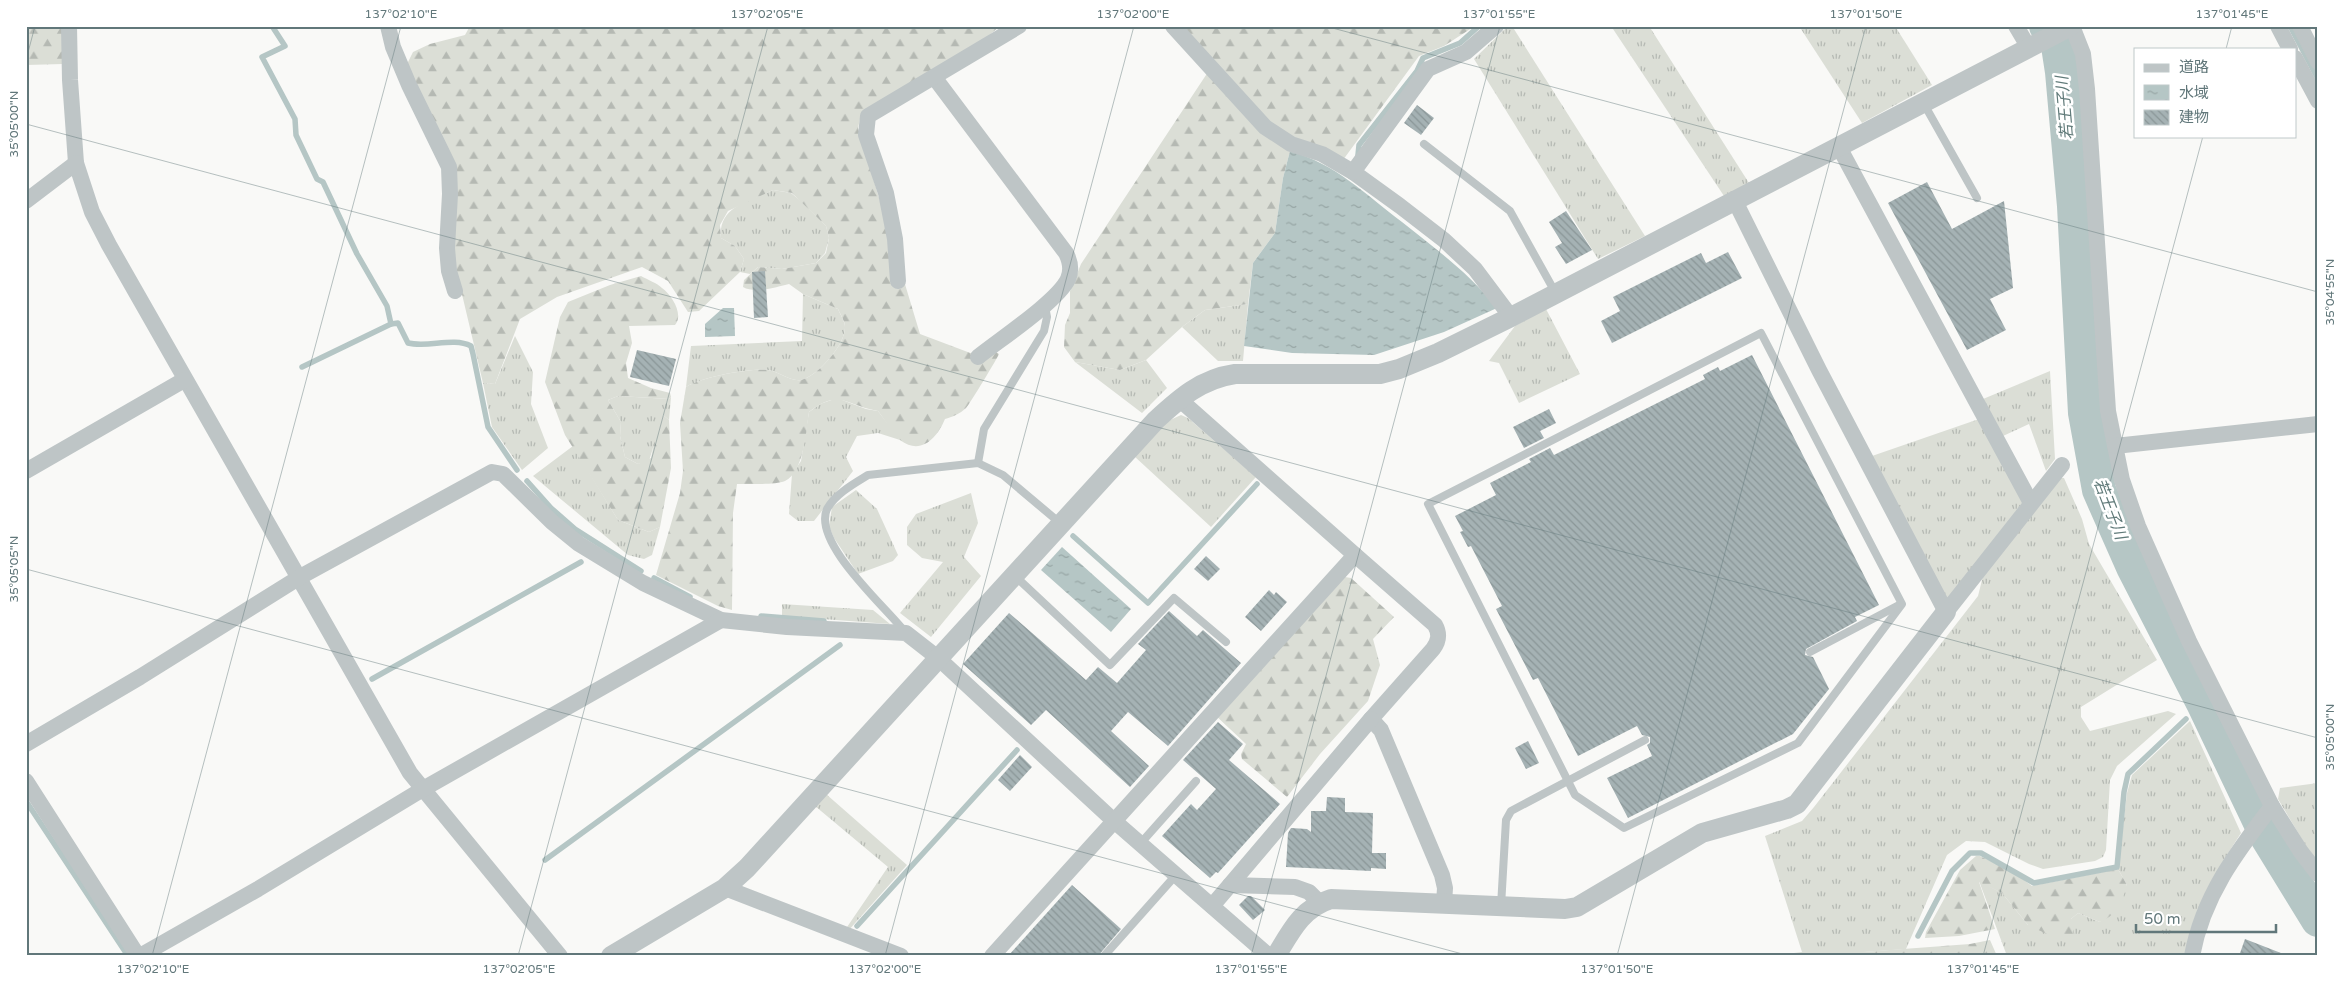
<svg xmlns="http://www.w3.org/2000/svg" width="2344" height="982" font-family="'Varela Round','Noto Sans JP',sans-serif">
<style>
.grass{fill:url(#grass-tufts)}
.forest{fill:url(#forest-firs)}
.water{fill:url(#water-ripples)}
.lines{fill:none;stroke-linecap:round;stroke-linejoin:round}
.stream{stroke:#b5c6c5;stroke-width:5.5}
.river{stroke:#b5c6c5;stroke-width:34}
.building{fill:url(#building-back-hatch)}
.service{stroke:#bec5c6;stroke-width:8}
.minor{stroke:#bec5c6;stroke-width:16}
.tertiary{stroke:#bec5c6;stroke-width:20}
.ticks{fill:none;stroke:#61777a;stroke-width:1;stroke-opacity:0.45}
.labels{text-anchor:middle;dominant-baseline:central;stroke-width:5;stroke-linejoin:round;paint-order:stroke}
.water-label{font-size:16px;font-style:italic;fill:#607a79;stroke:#fff}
.neatline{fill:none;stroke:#61777a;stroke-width:2}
.ticks-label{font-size:12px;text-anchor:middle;fill:#61777a}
</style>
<defs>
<pattern id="grass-tufts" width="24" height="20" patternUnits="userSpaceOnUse" patternTransform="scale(1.25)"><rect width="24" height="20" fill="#dbded6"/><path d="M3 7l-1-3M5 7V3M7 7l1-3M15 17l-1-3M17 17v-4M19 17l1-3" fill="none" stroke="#b5b9b3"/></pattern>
<pattern id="forest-firs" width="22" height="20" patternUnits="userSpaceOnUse" patternTransform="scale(1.25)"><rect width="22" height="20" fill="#dbded6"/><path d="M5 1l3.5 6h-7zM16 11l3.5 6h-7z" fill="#b5b9b3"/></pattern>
<pattern id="water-ripples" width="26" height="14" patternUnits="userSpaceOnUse" patternTransform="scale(1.25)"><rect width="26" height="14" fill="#b5c6c5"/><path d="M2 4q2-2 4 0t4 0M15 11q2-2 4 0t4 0" fill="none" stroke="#97a6a5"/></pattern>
<pattern id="building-back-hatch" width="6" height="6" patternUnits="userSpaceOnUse" patternTransform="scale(1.25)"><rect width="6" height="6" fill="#a5b2b4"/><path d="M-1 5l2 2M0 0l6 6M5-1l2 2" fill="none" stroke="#8a9697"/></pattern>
</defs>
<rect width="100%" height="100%" fill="#f9f9f7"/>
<g class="grass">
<polygon points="1508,26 1512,26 1645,236 1598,259 1474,59"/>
<polygon points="1611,26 1649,26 1749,183 1724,196"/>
<polygon points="1799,26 1895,26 1932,85 1862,123"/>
<path d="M 773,190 L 791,193 L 801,201 L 826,226 L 829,238 L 825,253 L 816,263 L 782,269 L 758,267 L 750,274 L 740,272 L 744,259 L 735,246 L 721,238 C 718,206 748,202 773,190 Z"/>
<path d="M 803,294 L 838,309 C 840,314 845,322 845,327 C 846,344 817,377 801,380 C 791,382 778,371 768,370 C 750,368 701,377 686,387 L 691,346 L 802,341 Z"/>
<polygon points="1248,304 1243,361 1218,361 1182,327 1205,310"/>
<polygon points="1546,309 1580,374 1519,403 1499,363 1489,361 1515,326"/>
<polygon points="515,336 533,372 531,404 548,448 522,470 492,427 483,383 495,384"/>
<polygon points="1146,360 1167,388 1142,413 1075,362 1120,370"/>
<polygon points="2050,371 2055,459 2046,471 2029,424 2003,436 1983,399"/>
<polygon points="618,396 669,399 671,397 669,420 663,415 649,461 638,464 625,457 620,436 621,422 608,400"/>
<polygon points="837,398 866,409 878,411 900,440 878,433 857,436 846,457 853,471 814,521 798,521 789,514 792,474 801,461 809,412 820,404"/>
<polygon points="1181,415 1188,418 1256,477 1211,527 1134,456 1168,421"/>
<polygon points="1979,419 2023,502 1947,602 1872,456"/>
<polygon points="573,446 618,520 649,532 660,527 652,555 644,559 628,555 533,476"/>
<polygon points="2059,478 2064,478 2082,519 2089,544 2157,660 2081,707 2081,717 2090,731 2168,711 2176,714 2117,766 2110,780 2106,850 2103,857 2095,861 2043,869 2029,864 1985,842 1966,841 1947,855 1906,949 1864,952 1864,956 1771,956 1802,952 1765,836 1802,821 1814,807 1978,596 1983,576"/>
<polygon points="856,490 877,509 898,555 893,561 858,574 834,538 829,526 832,507"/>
<polygon points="971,493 978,523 964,557 981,576 931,637 900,613 943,562 922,558 907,545 907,527 916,514"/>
<polygon points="782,604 873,610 890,624 782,616"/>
<path d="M 2190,721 L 2241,833 C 2216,872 2192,909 2185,956 L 2007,956 L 1979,881 L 2002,893 L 2028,925 L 2071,919 L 2078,913 L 2100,922 L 2127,885 L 2118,869 L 2127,793 L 2132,775 Z"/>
<polygon points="2318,783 2318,866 2278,799 2280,788"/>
<polygon points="826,794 907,865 848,931 845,930 888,867 815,806"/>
</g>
<g class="forest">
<polygon points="26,26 62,26 63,64 26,65"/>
<path d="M 470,26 L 1000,26 L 987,37 L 860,119 L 858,128 L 920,334 L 973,354 L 996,352 L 999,354 C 998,357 970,404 966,408 C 960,414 952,417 945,419 C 937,438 921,456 900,440 C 892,433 885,420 878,411 C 847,406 839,388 809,412 C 806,431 804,472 785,481 C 775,485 749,484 737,484 L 733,513 L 732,610 L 718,606 L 656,575 L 680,493 L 683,471 L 680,423 L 686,387 C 701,377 750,368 768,370 C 778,371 791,382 801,380 C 817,377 846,344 845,327 C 845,321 840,314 838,309 L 803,294 L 789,284 C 776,287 755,294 743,287 L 744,280 L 758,267 L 782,269 L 816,263 L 826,253 L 829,238 L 826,226 L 792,193 L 773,190 L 728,211 L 720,225 L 721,238 L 735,246 L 744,259 L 740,272 L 699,311 L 688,312 L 668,281 L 642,267 L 557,297 L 520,319 L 495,384 L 483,383 L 452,252 L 455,194 L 407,64 L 413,52 L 430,44 L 465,35 Z"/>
<polygon points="1179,26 1475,26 1444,46 1419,56 1343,160 1295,140 1268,124"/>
<polygon points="1208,72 1290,151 1283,178 1275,233 1253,263 1248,304 1205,310 1182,327 1146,360 1120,370 1075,362 1064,347 1065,325 1070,313 1070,291 1081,264"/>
<path d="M 641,276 C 648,280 657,283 662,288 C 672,295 684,315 675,325 L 629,326 L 632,343 L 626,363 L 628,378 L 651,388 L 670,393 L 671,397 L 669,399 L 618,396 L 608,400 L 621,422 L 620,436 L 625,457 L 638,464 L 651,458 L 659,419 L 663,415 L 669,420 L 671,468 L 660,527 L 649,532 L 618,520 L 565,435 L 545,382 L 560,317 L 568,302 L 610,285 Z"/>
<polygon points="1345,577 1351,578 1394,617 1373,639 1380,665 1368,701 1320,754 1287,797 1242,759 1241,754 1246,744 1214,714"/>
<path d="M 1976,856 L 1980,856 L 2013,872 L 2032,886 L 2118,869 L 2127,885 C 2121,905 2119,913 2100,922 L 2078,913 L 2071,919 L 2074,936 L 2062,941 L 2028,925 L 2002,893 L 1979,882 L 1995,929 L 1959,936 L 1925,938 L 1926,932 L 1960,870 Z"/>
<polygon points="1990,940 1997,956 1864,956 1863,952 1970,944"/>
</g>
<g class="water">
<path d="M 1290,151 C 1336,164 1365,194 1402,222 C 1436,249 1470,274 1497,308 L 1444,332 L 1374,355 L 1292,353 L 1244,346 L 1253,263 L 1275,233 L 1283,178 Z"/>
<polygon points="723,308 734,308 735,336 705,337 705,324"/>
<polygon points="1062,547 1131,609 1111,632 1041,570"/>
</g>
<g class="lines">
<g class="stream">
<polyline points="272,26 285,46 262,57 295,119 296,135 317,179 323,182 357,254 387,306 391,324"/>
<polyline points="2290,26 2318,79"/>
<polyline points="1358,155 1359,145 1417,71 1423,58 1460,43 1479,26"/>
<path d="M 302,367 L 391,324 L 398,323 L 408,343 C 428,348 453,337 471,346 L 473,354 L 488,427 L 517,470"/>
<polyline points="527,481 551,508 575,529 641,571"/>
<polyline points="1073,536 1148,603 1257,484"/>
<polyline points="654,578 690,597"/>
<polyline points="761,616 824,621"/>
<polyline points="372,679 581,562"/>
<polyline points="26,801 128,956"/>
<polyline points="545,860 840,645"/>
<polyline points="857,926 1017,750"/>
<polyline points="1918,936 1952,871 1970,853 1981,853 2034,883 2117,867 2124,792 2128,774 2186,719"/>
</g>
<polyline class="river" points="2046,26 2058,46 2062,72 2074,206 2085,413 2099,490 2133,567 2203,703 2267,837 2318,920"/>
</g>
<g class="building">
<polygon points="1417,105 1434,118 1421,135 1404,123"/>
<polygon points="1927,182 1952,229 2004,201 2013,288 1990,299 2006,330 1967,350 1888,203"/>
<polygon points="1566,211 1592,250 1566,264 1555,247 1562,243 1549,222"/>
<polygon points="1728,252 1742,278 1612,343 1601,321 1620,311 1613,297 1701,253 1706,263"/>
<polygon points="765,271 768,317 754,318 752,272"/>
<polygon points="637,350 676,359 669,386 630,377"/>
<polygon points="1752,355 1879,605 1855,617 1857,621 1806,649 1805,655 1813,657 1829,689 1793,734 1628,818 1607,778 1652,756 1647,745 1650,743 1650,737 1642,735 1637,726 1578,756 1538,678 1533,680 1496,609 1502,606 1471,546 1468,547 1460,532 1463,531 1455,516 1496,495 1490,483 1531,462 1529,459 1550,448 1554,455 1705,379 1703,375 1718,367 1720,371"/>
<polygon points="1549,409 1556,423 1540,431 1544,438 1524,448 1513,427"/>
<polygon points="1206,556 1220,569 1208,581 1194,569"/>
<polygon points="1269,590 1274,595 1276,592 1287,602 1261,631 1245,617"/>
<polygon points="1169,611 1197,636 1203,630 1241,663 1168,746 1128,712 1111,731 1149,766 1130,787 1046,710 1031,725 963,664 1009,613 1086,680 1098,667 1117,683 1146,650 1138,644"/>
<polygon points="1218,722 1243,744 1229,760 1280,804 1218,873 1216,872 1210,878 1162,836 1191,804 1197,810 1216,789 1183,760"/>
<polygon points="1528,741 1539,763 1526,769 1515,748"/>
<polygon points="1020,755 1032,767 1010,791 998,780"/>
<polygon points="1327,797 1345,798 1345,812 1373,813 1372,853 1386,853 1386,869 1371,868 1371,871 1286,867 1288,833 1291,828 1307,829 1311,832 1311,811 1326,811"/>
<polygon points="1072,885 1121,929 1098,956 1008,956"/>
<polygon points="1248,896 1251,896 1265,910 1253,920 1239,905"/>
<polygon points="2245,939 2286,955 2285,956 2239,956"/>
</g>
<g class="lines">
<g class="service">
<polyline points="1924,104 1977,198"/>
<polyline points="1424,144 1510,211 1555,292"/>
<polygon points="1761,333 1902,604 1798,743 1624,828 1575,795 1428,504"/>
<polyline points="978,463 984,429 1044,331 1047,317 1045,306"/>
<polyline points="1015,576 1110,665 1174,598 1226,642"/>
<path d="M 905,632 C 886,607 812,543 827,509 C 835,494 855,483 868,475 L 978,463 L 1003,475 L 1060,523"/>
<polyline points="1810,652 1899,605"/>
<polyline points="1140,844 1196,781"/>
<polyline points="1501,906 1506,820 1511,811 1645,740"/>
<polyline points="1104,956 1176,875"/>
</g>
<g class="minor">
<polyline points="69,26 70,80 76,163"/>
<polyline points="388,26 393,47 409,85 449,167 450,194 447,248 449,271 455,291"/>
<polyline points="1173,26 1265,127 1291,144 1322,154 1353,172 1400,206 1444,240 1475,269 1511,317"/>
<polyline points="2016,26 2029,48"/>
<polyline points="2072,26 2083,54 2087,89 2108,411 2122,480 2138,526 2189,641 2272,806 2301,852 2318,874"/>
<polyline points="2278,26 2290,49"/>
<polyline points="2300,26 2318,62"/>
<polyline points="2295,58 2318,101"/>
<path d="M 934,77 L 1066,253 C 1070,261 1072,270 1068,279 C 1058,301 999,340 978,357"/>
<polyline points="1839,147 2031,503"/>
<polyline points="1353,172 1428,69 1466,52 1496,26"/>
<polyline points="26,201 76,163 92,212 109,245 410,773 560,956"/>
<polyline points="1735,201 1819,370 1946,612 2062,465"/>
<polyline points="898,281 895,239 886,193 866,135 868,116 1019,26"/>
<polyline points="2115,446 2318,424"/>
<polyline points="26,471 184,380"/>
<path d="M 1355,555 L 1435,625 C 1440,634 1439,641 1433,649 L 1371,719 L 1381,730 L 1442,875 L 1445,888 L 1444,903"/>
<polyline points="26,744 140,677 300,577 492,472 503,474 552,522 579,544 643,583 721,620 787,627 906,633 938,658 1113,820 1269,956"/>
<polyline points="26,781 138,956"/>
<polyline points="1230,885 1371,719"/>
<polyline points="725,888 901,956"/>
<polyline points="1212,906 1230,885 1295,887 1309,892 1320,903"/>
<polyline points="140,956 258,889 423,789 721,620"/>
<polyline points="992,956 1355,555 1179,399"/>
<path d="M 2192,956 C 2203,896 2236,853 2272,806"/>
</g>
<g class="tertiary">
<path d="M 611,956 L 725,888 L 747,868 L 1156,420 C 1180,398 1201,379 1235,374 L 1380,374 L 1399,369 L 1438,353 L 1511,317 L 2071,26"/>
<path d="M 1276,956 C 1291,931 1302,908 1331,899 L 1565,909 L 1577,907 L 1702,833 L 1787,809 L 1797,804 L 1946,612"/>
</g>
</g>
<path class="ticks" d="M 1325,26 L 2318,292M 2226,49 L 2232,26M 26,60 L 35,26M 26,124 L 2318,738M 26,569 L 1470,956M 152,956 L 401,26M 518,956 L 768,26M 885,956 L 1134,26M 1251,956 L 1500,26M 1617,956 L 1866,26M 1983,956 L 2203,136"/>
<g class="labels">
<g class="water-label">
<text transform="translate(2065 108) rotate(-95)">若王子川</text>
<text transform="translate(2110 509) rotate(69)">若王子川</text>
</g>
</g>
<rect width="2344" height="982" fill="none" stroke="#ffffff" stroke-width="55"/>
<rect x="2134" y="48" width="162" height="90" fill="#ffffff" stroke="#c0c9ca"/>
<rect x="2144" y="64" width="25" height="8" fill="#bec5c6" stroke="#c0c9ca"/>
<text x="2179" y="72" font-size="15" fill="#61777a">道路</text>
<rect x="2144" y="85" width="25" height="15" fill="url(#water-ripples)" stroke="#c0c9ca"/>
<text x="2179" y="98" font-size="15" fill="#61777a">水域</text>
<rect x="2144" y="110" width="25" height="15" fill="url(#building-back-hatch)" stroke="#c0c9ca"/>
<text x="2179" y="122" font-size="15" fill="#61777a">建物</text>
<path d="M2136 924v8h140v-8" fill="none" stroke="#61777a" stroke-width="2.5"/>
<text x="2144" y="924" font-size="15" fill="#61777a" stroke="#ffffff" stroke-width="4" paint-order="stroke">50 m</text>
<rect x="28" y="28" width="2288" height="926" class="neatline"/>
<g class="ticks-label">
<text x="401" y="18">137°02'10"E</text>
<text x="767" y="18">137°02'05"E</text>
<text x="1133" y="18">137°02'00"E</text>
<text x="1499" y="18">137°01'55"E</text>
<text x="1866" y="18">137°01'50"E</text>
<text x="2232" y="18">137°01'45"E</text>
<text transform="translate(14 124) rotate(-90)" y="4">35°05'00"N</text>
<text transform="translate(2330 292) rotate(-90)" y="4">35°04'55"N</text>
<text transform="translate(14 569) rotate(-90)" y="4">35°05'05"N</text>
<text transform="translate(2330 737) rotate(-90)" y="4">35°05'00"N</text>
<text x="153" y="973">137°02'10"E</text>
<text x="519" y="973">137°02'05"E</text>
<text x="885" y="973">137°02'00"E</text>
<text x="1251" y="973">137°01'55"E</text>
<text x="1617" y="973">137°01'50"E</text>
<text x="1983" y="973">137°01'45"E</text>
</g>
</svg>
